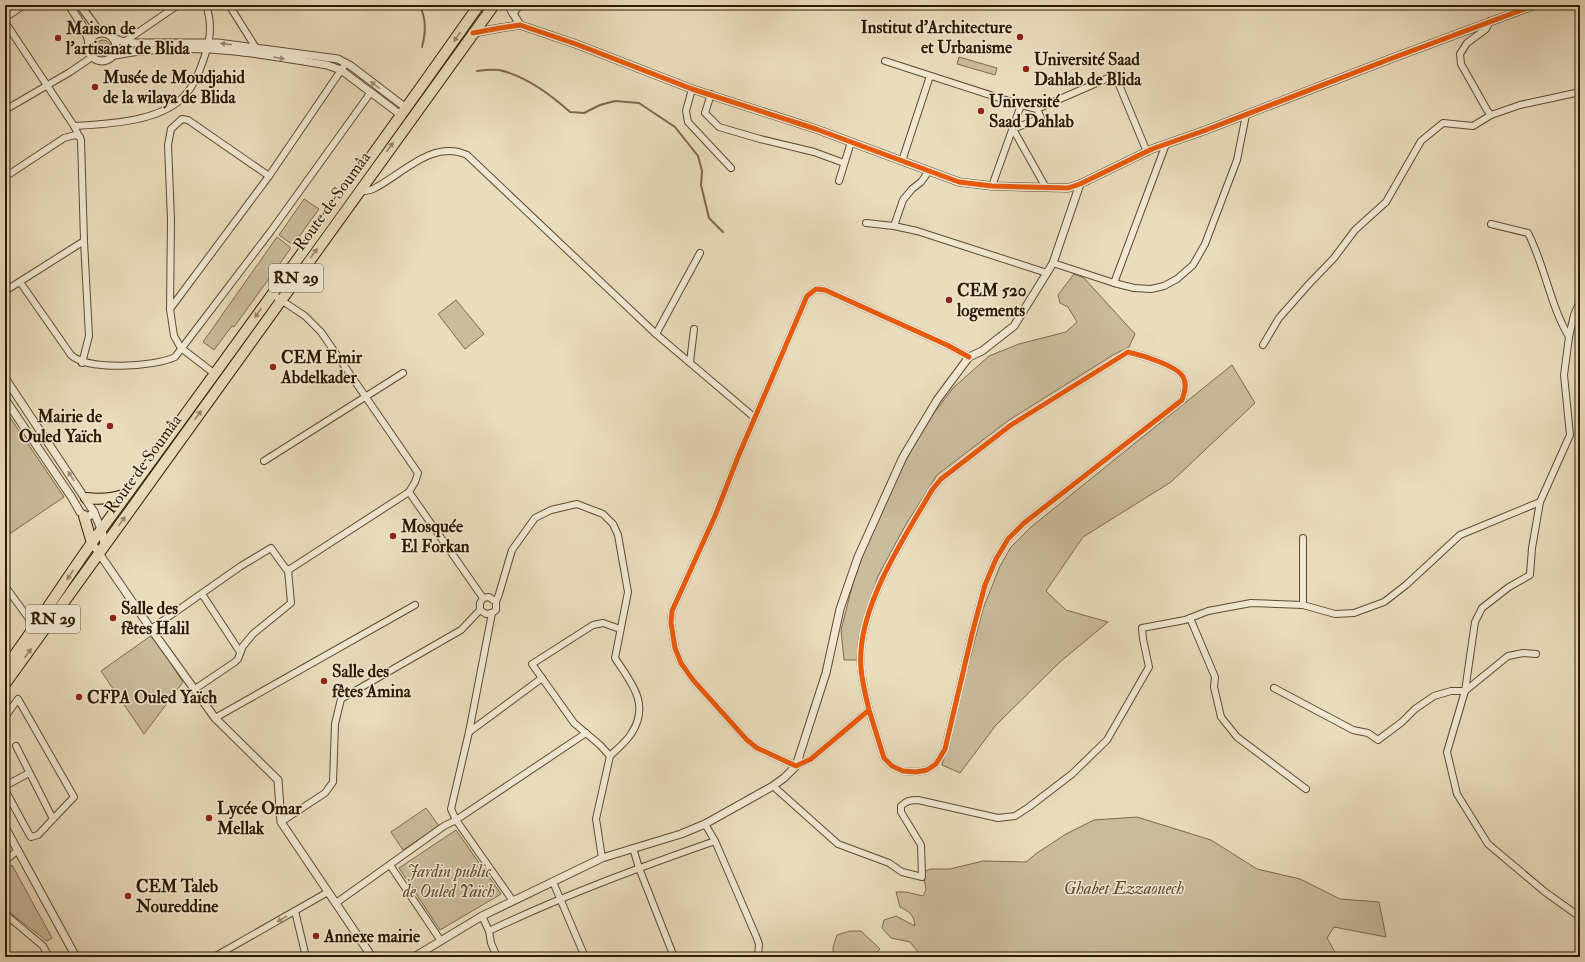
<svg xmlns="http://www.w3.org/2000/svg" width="1585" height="962" font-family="'IM FELL Double Pica',serif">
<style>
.green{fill:#cabb9c;stroke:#7c6a4f}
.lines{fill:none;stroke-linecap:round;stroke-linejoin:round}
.stream{stroke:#78674c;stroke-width:2}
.minor-casing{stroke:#5c4a30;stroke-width:8}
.tertiary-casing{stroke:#5c4a30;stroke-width:9}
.trunk-casing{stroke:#2d1a02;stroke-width:12}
.minor{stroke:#f1e8d3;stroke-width:6}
.tertiary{stroke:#f1e8d3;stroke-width:7}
.trunk{stroke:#eadcbc;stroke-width:10}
.cycleway-casing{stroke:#f1e8d3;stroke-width:8}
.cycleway{stroke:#e8590c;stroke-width:5}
.oneway{fill:#958568}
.oneway2{fill:#998b75}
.poi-dot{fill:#8f2418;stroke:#f1e8d3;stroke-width:1.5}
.labels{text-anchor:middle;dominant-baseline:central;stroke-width:3;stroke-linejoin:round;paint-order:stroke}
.shield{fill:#f1e8d3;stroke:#685841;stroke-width:1}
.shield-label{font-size:16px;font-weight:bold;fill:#2d1a02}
.poi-label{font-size:17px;font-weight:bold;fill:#2d1a02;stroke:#f1e8d3;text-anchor:start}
.street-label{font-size:17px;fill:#2d1a02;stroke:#f1e8d3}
.park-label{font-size:17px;font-style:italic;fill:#5c4a30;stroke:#f1e8d3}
</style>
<rect width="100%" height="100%" fill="#eadcbc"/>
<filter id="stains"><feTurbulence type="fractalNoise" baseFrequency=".005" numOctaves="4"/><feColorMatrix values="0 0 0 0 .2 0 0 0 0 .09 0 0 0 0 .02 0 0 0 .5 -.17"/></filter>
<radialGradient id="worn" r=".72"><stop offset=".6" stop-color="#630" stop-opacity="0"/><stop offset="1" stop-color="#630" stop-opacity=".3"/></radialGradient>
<g class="green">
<circle cx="103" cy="48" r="8"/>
<polygon points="959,57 997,68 995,75 957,64"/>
<polygon points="304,199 319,209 293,245 279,235"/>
<polygon points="277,237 291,248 234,327 232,326 214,350 203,342"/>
<polygon points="1074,274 1084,278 1135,334 1129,347 1113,355 1009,420 937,475 905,526 878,576 859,637 857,660 844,660 841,630 853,583 868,539 912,448 934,413 953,388 989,356 1019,344 1066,332 1077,322 1068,307 1060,303 1058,295"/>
<polygon points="456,300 484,334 465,349 438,314"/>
<polygon points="1232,365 1255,403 1171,482 1083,537 1046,591 1066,610 1108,622 1060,662 996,725 960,773 942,765 983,609 1000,566 1011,547 1031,527"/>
<polygon points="5,410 64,497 5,537"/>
<polygon points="152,635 183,682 144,734 101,671"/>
<polygon points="426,808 439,826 403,850 391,832"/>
<path d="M 1137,817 L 1211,840 L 1257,869 L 1300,879 L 1340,899 L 1379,902 L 1386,937 L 1334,927 L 1327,938 L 1336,954 L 1337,957 L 922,957 L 910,942 L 891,938 L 882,928 L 884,920 L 896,916 L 915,926 C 914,915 910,912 900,907 L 896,892 L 906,892 L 923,896 L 926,890 L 923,872 L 931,869 L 950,869 L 983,861 L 1026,862 L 1037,853 L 1066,834 L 1094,820 Z"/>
<polygon points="456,830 501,894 440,930 399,868"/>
<polygon points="12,865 52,938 47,941 5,909 5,871"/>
<polygon points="850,931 861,931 880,949 873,957 833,957 833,947 837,935"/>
</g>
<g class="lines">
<g class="stream">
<path d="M 419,5 C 427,18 426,32 422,47"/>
<path d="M 477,71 C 484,70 492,69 499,70 C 526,76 550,94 570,112 L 584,113 L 600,105 L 615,101 L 639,103 L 675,127 L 698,156 L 702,171 L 701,185 L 709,218 L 723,232"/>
</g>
<defs>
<g id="minor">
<polyline points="229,5 256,48"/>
<polyline points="513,14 520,5"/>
<polyline points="5,18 24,5"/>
<polyline points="1490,21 1486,29 1467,43 1460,54 1461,64 1487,110 1491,115 1520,105 1580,92"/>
<polyline points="5,22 74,126 81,140 84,241 5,291"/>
<polyline points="124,42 178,5"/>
<polyline points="885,61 1021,105"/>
<polyline points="692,89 686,111 688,122 731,168"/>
<polyline points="711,94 705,113 719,127 760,139 814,152 844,163"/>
<polyline points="1037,109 1041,118 1013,129 1045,186"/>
<polyline points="5,110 70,72 92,57"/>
<path d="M 74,126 C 108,124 163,122 186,94 C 194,85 199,73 203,61 C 210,42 213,25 206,5"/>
<polyline points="902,161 930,76"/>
<polyline points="5,177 64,138 75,135 80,137"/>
<polyline points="839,181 851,142"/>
<polyline points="992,186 1021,105 1037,109 1115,75 1147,152"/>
<path d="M 358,192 C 363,191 369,191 373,189 C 402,175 432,139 467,155 L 656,334 L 755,418"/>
<polyline points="866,223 894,226 917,231 1047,273"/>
<path d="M 1491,224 L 1528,233 C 1545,266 1550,305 1569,337"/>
<polyline points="894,226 903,200 912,189 921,182 929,171"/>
<polyline points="1053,263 1114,283 1134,288 1151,289 1164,286 1177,279 1193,265 1205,244 1237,160 1246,115"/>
<path d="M 20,282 L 71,355 C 88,371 154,367 175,357 L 271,231 L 371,92"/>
<polyline points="1114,283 1166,144"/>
<polyline points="1580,301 1574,315 1569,337 1564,375 1570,435 1540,502 1532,548 1530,575 1509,587 1482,608 1475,622 1465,691 1447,752 1457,794 1488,844 1545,892 1580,917"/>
<polyline points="170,309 269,176 346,63"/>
<polyline points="656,334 700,253"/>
<polyline points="1263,345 1279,318 1309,284 1334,258 1355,230 1386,202 1421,141 1443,123 1473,126 1491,115"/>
<polyline points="690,362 694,329"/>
<polyline points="82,363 89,336 84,241"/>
<polyline points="215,374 181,348 174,336 170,309 171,220 168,145 171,129 182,119 188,120 269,176"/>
<polyline points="264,461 403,373"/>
<polyline points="409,492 483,598"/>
<polyline points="5,586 35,627"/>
<polyline points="202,594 240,652"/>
<path d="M 496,602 L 499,594 L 512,550 L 535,518 L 551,510 L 577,504 L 603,514 L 613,524 L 618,535 L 628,592 L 615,658 C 631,683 651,704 631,734 C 626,742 617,749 610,756"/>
<polyline points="1303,605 1303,538"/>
<polyline points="1190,618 1215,677 1214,687 1221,717 1237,737 1306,789"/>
<polyline points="151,629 241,566 271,548 286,569 290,569 409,492 415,482 418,473 321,332 305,316 272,294"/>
<polyline points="1274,688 1353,730 1368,733 1378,740 1402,722 1415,709 1434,696 1451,691 1465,691 1508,656 1523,653 1536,654"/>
<polyline points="195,689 235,662 238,659 243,646 253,634 291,603 288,570"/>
<path d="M 869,710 C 866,697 862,682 861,668 C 856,609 903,540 932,490 L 941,479 L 1011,425 L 1128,352 C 1141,355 1180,366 1184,379 C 1187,386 1184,394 1182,400 L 1024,523 L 1008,539 L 996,559 L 985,585 L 972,634 L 945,749 L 936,764 L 927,770 L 916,772 L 903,771 L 892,766 L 884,758 L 869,710 L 811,759 L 796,766 L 757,748 L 747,740 L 693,680 L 681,663 L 675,648 L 671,623 L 672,611 L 715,516 L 738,457 L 807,296 L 816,289 L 825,290 L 947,345 L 969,357"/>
<polyline points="5,717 18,699 74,797 53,819"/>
<polyline points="215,718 415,605"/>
<polyline points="469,732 542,678"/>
<polyline points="5,786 29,773"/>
<path d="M 773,786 L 838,844 L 889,863 L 902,872 L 922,877 L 921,845 L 901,812 L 901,806 C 906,801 910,800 918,800 L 998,818 L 1015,816 L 1029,807 L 1072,774 L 1107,740 L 1149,667 L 1143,639 L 1142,628 L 1185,620 L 1208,611 L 1251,603 L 1303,605 L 1335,614 L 1354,613 L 1384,602 L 1406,585 L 1460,535 L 1540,502"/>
<polyline points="5,790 29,834 31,837 38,835 53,819 16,746"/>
<polyline points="281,822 325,793 333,782 335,724 341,699 461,630 480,610 480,603 483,598 489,597 496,602 496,610 492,613 486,614 480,610"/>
<polyline points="705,824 715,841 756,936 759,944 758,957"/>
<polyline points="633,848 639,868 674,957"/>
<polyline points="602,858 596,819 610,756 600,745 574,723 532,664 593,625 603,623 620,629"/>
<polyline points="5,861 18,850"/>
<polyline points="390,865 441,941"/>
<polyline points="553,882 585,957"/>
<polyline points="513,901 456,820 586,733"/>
<polyline points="336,903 444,826 456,820 451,809 469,732 492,613"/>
<polyline points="295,911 306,957"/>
<polyline points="5,914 43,946 49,957"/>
<polyline points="482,916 489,931"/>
<polyline points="214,957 328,892"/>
<path d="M 497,957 L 491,943 L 489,931 C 562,896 638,868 715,841"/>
</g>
<g id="tertiary">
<polyline points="69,5 85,30 89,42"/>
<polyline points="80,5 96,27 104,33"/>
<polyline points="508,5 520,25"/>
<circle cx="102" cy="47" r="14"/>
<polyline points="473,33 500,28 520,25 576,44 692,89 816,129 959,182 992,186 1068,188 1080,184 1152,149 1206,130 1390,59 1535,5"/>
<polyline points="113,38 124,42 137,43 218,43 338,59 351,66 406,108"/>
<path d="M 115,55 C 153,48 195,47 234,51 C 265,54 296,60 327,65 L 341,70 L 401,115"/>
<polyline points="5,378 94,512 103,534 104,548"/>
<polyline points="5,399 72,498 80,512 87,517 91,515 94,512"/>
<polyline points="92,543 151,629 215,718 278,780 281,822 372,957"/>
<polyline points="5,827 76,957"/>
<polyline points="414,957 482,916 602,858 681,834 705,824 773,786 784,778 796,766 826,673 840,609 858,557 903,457 937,400 969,357 982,351 1014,326 1053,263 1080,184"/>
</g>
<g id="trunk">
<path d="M 86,498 C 101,500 114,499 128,493"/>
<polyline points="84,516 92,543"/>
<path d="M 5,668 C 39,623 68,575 101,530 C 228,356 355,181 479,5"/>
<polyline points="5,684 494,5"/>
</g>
</defs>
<use href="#minor" class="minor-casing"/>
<use href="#tertiary" class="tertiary-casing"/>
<use href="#trunk" class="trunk-casing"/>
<use href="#minor" class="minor"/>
<use href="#tertiary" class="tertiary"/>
<use href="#trunk" class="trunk"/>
<defs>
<g id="cycleway">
<polyline points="473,33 500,28 520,25 576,44 692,89 816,129 959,182 992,186 1068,188 1080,184 1152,149 1206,130 1390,59 1535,5"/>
<path d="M 869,710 C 866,697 862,682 861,668 C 856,609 903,540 932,490 L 941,479 L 1011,425 L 1128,352 C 1141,355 1180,366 1184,379 C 1187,386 1184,394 1182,400 L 1024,523 L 1008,539 L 996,559 L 985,585 L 972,634 L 945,749 L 936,764 L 927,770 L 916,772 L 903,771 L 892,766 L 884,758 L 869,710 L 811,759 L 796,766 L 757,748 L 747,740 L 693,680 L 681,663 L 675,648 L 671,623 L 672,611 L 715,516 L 738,457 L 807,296 L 816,289 L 825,290 L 947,345 L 969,357"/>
</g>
</defs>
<use href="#cycleway" class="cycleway-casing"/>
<use href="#cycleway" class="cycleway"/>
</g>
<defs><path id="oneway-solid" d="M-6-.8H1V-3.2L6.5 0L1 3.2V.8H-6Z"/></defs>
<g class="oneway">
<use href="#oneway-solid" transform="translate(457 37) rotate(125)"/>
<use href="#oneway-solid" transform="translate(390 147) rotate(-54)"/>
<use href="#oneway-solid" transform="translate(314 253) rotate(-54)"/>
<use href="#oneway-solid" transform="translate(258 313) rotate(126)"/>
<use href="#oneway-solid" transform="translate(198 415) rotate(-54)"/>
<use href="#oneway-solid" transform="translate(122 521) rotate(-54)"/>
<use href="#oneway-solid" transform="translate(70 575) rotate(124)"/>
<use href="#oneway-solid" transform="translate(28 653) rotate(-54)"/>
</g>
<g class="oneway2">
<use href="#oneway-solid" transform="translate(226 44) rotate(-173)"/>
<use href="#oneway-solid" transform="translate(279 58) rotate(9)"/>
<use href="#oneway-solid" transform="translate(375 85) rotate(-143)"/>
<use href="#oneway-solid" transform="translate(71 476) rotate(-124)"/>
<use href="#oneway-solid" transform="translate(282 919) rotate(150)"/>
</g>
<g class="poi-dot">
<circle cx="1020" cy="37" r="4"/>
<circle cx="58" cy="38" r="4"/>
<circle cx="1026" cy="69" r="4"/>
<circle cx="95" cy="87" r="4"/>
<circle cx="981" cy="111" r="4"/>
<circle cx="949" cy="300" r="4"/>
<circle cx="273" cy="367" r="4"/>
<circle cx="110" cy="426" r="4"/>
<circle cx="393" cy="536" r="4"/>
<circle cx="113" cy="618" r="4"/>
<circle cx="324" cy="681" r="4"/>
<circle cx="79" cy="697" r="4"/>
<circle cx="209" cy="818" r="4"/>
<circle cx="128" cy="896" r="4"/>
<circle cx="316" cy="936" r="4"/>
</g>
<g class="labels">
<g class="shield">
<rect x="269" y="264" width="54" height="28" rx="3"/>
<rect x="26" y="605" width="54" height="28" rx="3"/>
</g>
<g class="shield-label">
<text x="296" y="278">RN 29</text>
<text x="53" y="619">RN 29</text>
</g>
<g class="poi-label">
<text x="1012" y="27" text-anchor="end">Institut d'Architecture<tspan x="1012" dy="20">et Urbanisme</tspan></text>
<text x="66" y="28">Maison de<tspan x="66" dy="20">l'artisanat de Blida</tspan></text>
<text x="1034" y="59">Université Saad<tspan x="1034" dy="20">Dahlab de Blida</tspan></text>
<text x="103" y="77">Musée de Moudjahid<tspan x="103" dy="20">de la wilaya de Blida</tspan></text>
<text x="989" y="101">Université<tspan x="989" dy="20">Saad Dahlab</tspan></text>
<text x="957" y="290">CEM 520<tspan x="957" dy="20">logements</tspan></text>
<text x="281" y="357">CEM Emir<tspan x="281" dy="20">Abdelkader</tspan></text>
<text x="102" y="416" text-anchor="end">Mairie de<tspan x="102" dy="20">Ouled Yaïch</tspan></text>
<text x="401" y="526">Mosquée<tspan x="401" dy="20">El Forkan</tspan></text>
<text x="121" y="608">Salle des<tspan x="121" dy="20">fêtes Halil</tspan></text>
<text x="332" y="671">Salle des<tspan x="332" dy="20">fêtes Amina</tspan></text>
<text x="87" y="697">CFPA Ouled Yaïch</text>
<text x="217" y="808">Lycée Omar<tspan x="217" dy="20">Mellak</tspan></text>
<text x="136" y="886">CEM Taleb<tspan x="136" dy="20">Noureddine</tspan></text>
<text x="324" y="936">Annexe mairie</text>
</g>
<g class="street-label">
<text transform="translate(332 201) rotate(-54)">Route de Soumâa</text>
<text transform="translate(143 464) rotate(-54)">Route de Soumâa</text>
</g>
<g class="park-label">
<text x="449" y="871">Jardin public<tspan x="449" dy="20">de Ouled Yaïch</tspan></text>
<text x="1124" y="888">Ghabet Ezzaouech</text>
</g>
</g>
<rect width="1585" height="962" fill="none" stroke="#eadcbc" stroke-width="20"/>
<rect x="6" y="6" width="1573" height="950" fill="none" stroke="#2d1a02" stroke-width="2"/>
<rect x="10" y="10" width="1565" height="942" fill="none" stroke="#2d1a02"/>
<rect width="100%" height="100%" filter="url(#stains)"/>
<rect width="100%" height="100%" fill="url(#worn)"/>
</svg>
